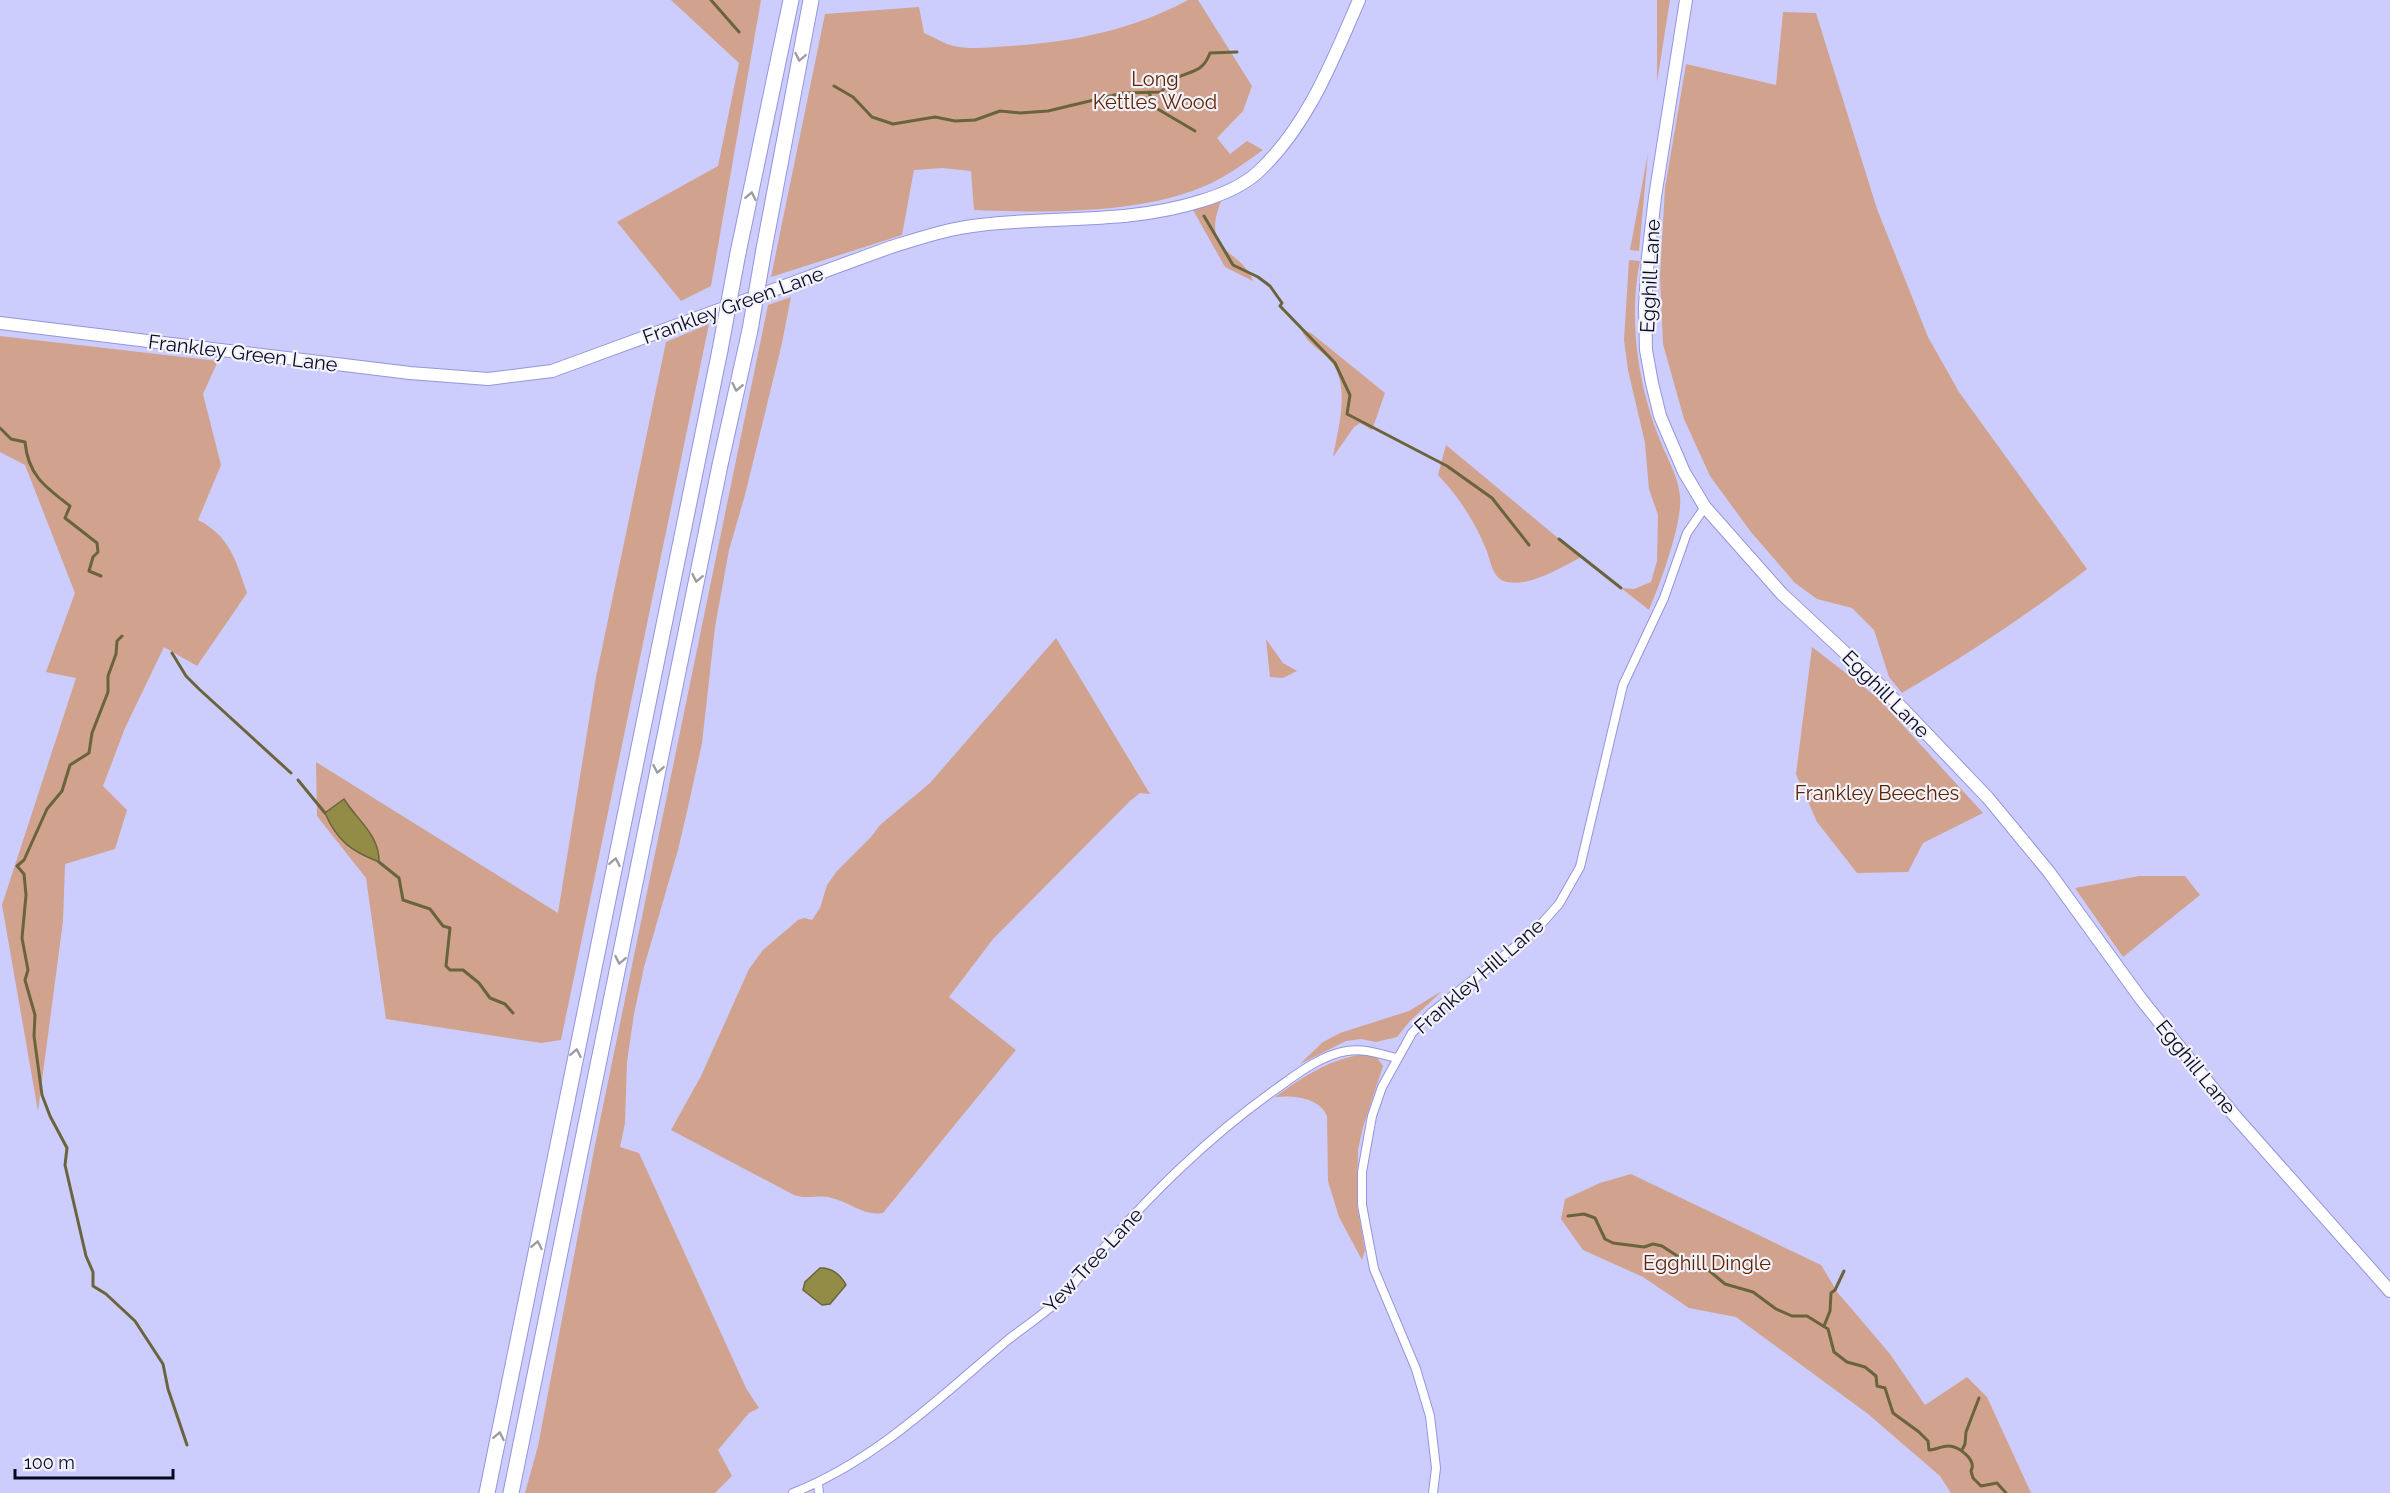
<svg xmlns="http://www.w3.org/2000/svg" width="2390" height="1493" font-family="Raleway,sans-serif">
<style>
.green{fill:#d1a28e}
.water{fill:#938c47;stroke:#6a643c;stroke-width:1.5}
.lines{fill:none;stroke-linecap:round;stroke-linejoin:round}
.stream{stroke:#6a643c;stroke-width:3}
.street-casing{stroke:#9594df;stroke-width:10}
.secondary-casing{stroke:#9594df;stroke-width:14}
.highway-casing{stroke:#9594df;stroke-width:17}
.street{stroke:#fff;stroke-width:8}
.secondary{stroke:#fff;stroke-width:12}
.highway{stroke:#fff;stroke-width:15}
.highway-bridge-casing{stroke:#9594df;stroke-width:17;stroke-linecap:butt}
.highway-bridge{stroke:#fff;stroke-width:15}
.oneway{stroke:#9d9ca6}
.labels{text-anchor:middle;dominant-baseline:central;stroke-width:4.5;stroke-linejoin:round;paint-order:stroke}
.park-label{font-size:20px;fill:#5f2302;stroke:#f2f2fb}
.street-label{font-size:20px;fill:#0a0721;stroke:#f2f2fb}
</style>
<rect width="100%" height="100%" fill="#cccdfd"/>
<g class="green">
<polygon points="671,0 761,0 711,286 681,301 617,222 718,166 739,63"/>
<path d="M 1188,0 L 1198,0 L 1252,86 L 1243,111 L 1217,138 L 1230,154 L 1247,141 L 1263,150 C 1249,160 1235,170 1221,178 C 1156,215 1046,213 974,210 L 971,171 L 942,168 L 914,170 L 902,235 L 771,277 L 825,14 L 919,7 L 924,33 C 934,37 944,44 954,46 C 971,50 992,47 1010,46 C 1072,42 1133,30 1188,0 Z"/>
<polygon points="1657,0 1670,0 1657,82"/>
<path d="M 1783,12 L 1816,13 L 1877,209 L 1928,337 L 1959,392 L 2087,569 C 2027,615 1967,655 1902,693 L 1889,677 L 1874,630 L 1852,608 L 1817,599 L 1795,583 L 1751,532 L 1710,476 L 1684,419 L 1663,344 L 1660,276 L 1665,188 L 1686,64 L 1776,85 Z"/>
<polygon points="1648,153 1639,251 1630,250"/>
<path d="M 1221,201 C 1200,255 1241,248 1253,281 L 1225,267 L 1193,210 Z"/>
<path d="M 1629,260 L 1640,261 C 1628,318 1638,386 1660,440 C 1667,459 1678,475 1680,496 C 1683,522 1660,584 1649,610 L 1621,588 L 1634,589 L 1651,582 L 1657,561 L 1658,515 L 1649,489 L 1645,443 L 1628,370 L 1624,340 Z"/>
<polygon points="791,297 782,343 745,495 729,550 715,627 702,743 688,807 678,850 644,967 634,1014 627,1062 625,1123 620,1147 639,1153 746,1388 759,1408 749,1413 718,1450 732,1476 715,1493 525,1493 538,1446 595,1145 768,305"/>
<polygon points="709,324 561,1040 541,1043 386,1019 366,878 317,816 316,762 558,913 596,677 666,342"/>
<path d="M 1301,329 L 1311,333 L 1385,393 L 1372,430 L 1360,423 L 1354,427 L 1333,457 C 1338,430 1350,389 1333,364 C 1323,350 1308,346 1301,329 Z"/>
<path d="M 0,336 L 218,361 L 203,394 L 221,465 L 198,520 C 230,536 236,561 247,593 L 197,666 L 164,647 L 125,728 L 103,786 L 127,810 L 115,849 L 65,864 L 63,921 L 38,1111 L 2,905 L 76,678 L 46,672 L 75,593 L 25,465 L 0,452 Z"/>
<path d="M 1446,445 L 1581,557 C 1562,567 1530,587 1507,582 C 1492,579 1491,561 1486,549 C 1475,522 1459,497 1438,475 Z"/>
<path d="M 1056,638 L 1150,794 L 1140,793 L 1130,801 L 993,939 L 949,997 L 1016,1050 L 1006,1062 L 883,1213 C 864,1216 851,1203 832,1198 C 819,1194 809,1200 794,1195 L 671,1130 L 701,1076 L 749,969 L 763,950 L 798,920 L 804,918 L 812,920 L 820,908 L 827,885 L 837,871 L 871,837 L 880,825 L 930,783 Z"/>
<polygon points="1266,639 1283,663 1297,671 1283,678 1270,677"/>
<polygon points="1812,647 1878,698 1983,813 1923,843 1908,872 1857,873 1817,822 1796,774"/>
<polygon points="2139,876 2185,876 2200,895 2123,957 2075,888"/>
<polygon points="1442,991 1410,1021 1397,1037 1376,1042 1361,1039 1346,1041 1300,1064 1323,1042 1340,1033 1409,1011"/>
<path d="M 1359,1055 L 1375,1055 L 1383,1066 L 1363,1127 L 1358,1150 L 1357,1205 L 1365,1250 L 1362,1260 L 1339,1217 L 1328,1181 L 1327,1116 C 1319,1097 1293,1095 1275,1097 C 1302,1078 1325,1061 1359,1055 Z"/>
<polygon points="1631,1174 1821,1265 1838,1293 1890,1354 1925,1405 1967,1377 1987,1397 2031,1493 1951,1493 1940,1476 1868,1414 1736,1317 1689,1308 1643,1277 1583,1250 1561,1219 1565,1199 1600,1183"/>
</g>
<g class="water">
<path d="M 344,799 C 356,819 380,835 379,862 C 351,851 337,841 325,813 Z"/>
<path d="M 820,1268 C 831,1267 841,1275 846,1285 L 830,1304 L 822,1305 L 803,1290 L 805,1282 Z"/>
</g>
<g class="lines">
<g class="stream">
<polyline points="711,0 739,32"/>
<path d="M 834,86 L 853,97 L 872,117 L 893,124 L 935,117 L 955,121 L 975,120 L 1000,111 L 1020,113 L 1048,111 L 1123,93 L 1161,92 C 1164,89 1168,84 1171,81 C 1188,70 1202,75 1210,53 L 1237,52"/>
<polyline points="1149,93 1156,108 1195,131"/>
<polyline points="1204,216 1233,265 1258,277 1270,286 1282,303 1280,306 1335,363 1350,395 1347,414 1447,466 1492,498 1529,545"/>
<path d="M 0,428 L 11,439 L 25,442 C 28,475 45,487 70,506 L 65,518 L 97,543 L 98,552 L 93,557 L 89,571 L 101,576"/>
<polyline points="1559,539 1621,588"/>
<polyline points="122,636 117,641 116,654 108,676 108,692 92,733 89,753 70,765 62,791 47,809 24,860 17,866 24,874 26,895 22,938 28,970 25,980 35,1015 34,1036 42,1095 50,1116 67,1148 65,1165 86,1256 93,1272 93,1286 106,1294 135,1321 163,1364 168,1389 187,1445"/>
<polyline points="172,653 186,676 199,689 291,773"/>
<polyline points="298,780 325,813"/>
<polyline points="379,862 399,878 403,900 430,909 443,926 450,928 446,966 450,970 463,970 479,983 490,998 505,1004 513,1013"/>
<path d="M 1568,1216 L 1584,1214 L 1595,1218 L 1605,1239 L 1613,1243 L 1644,1247 L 1653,1244 L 1662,1246 L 1682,1259 L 1706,1268 L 1725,1284 L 1753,1292 L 1776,1309 L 1792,1316 L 1807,1316 L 1828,1329 L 1834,1352 L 1847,1362 L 1865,1367 L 1876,1376 L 1877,1386 L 1885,1388 L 1893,1413 L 1919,1432 L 1928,1441 L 1929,1450 C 1935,1450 1942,1446 1948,1446 C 1959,1446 1977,1460 1971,1471 L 1973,1478 L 1981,1486 L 1997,1483 L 2006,1493"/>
<polyline points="1824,1326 1830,1311 1831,1293 1835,1290 1844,1271"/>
<polyline points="1962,1450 1965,1444 1966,1432 1979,1398"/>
</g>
<defs>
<g id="street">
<polyline points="818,1483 819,1493"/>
<path d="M 793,1493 C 877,1460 941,1396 1009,1339 C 1027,1325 1046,1313 1062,1297 C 1074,1285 1083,1271 1094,1259 C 1150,1195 1207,1138 1276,1089 C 1297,1074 1321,1055 1347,1051 C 1364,1048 1380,1054 1396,1058"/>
<polyline points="1433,1493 1436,1468 1430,1416 1416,1369 1374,1269 1362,1205 1362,1172 1372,1116 1382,1087 1412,1033 1431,1013 1535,931 1559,904 1580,867 1623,685 1664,598 1687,533 1705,507"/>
</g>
<g id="secondary">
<polyline points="1686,0 1655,197 1648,257 1645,307 1646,350 1652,383 1660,416 1684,472 1705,507 1782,594 1883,688 1988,798 2049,872 2141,999 2234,1115 2390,1291"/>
<path d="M 0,323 L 410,373 L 488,379 L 552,371 L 891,247 C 920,238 950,228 980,225 C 1054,216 1129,224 1201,201 C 1221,195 1243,186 1258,172 C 1307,127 1333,60 1359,0"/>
</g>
<g id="highway">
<polyline points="764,249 811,0"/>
<polyline points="738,253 791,0"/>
<polyline points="487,1493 720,350"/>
<polyline points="511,1493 720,465 750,330"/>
</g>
</defs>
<use href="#street" class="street-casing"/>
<use href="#secondary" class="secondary-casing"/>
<use href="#highway" class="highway-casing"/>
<use href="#street" class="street"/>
<use href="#secondary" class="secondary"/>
<use href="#highway" class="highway"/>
<defs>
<g id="highway-bridge">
<polyline points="750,330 764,249"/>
<polyline points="720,350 738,253"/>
</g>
</defs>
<use href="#highway-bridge" class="highway-bridge-casing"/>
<use href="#highway-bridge" class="highway-bridge"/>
</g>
<defs><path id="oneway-chevron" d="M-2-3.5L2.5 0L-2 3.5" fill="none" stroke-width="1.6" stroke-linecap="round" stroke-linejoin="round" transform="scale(1.5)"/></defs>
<g class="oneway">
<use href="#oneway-chevron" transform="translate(800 57) rotate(101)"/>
<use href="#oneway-chevron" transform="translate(751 196) rotate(-78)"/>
<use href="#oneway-chevron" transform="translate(737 387) rotate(102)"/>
<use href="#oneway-chevron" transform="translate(697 578) rotate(102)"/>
<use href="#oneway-chevron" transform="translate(658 769) rotate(101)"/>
<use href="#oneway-chevron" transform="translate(615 862) rotate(-79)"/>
<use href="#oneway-chevron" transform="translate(620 960) rotate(101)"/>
<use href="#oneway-chevron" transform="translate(576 1053) rotate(-79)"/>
<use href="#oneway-chevron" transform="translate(537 1245) rotate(-79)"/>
<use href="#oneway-chevron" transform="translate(499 1436) rotate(-79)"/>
</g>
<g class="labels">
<g class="park-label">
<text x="1155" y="79">Long<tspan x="1155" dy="23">Kettles Wood</tspan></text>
<text x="1877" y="793">Frankley Beeches</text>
<text x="1707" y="1263">Egghill Dingle</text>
</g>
<g class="street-label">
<text transform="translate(1650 276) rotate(-87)">Egghill Lane</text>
<text transform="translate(733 305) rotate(-20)">Frankley Green Lane</text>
<text transform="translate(243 353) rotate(7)">Frankley Green Lane</text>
<text transform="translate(1886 694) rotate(45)">Egghill Lane</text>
<text transform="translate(1479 976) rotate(-41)">Frankley Hill Lane</text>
<text transform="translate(2196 1067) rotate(51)">Egghill Lane</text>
<text transform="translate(1093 1260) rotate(-47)">Yew Tree Lane</text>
</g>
</g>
<path d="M15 1469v9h158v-9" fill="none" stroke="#0a0721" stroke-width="3"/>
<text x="24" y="1469" font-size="18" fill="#0a0721" stroke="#f2f2fb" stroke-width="4.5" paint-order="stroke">100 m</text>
</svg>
